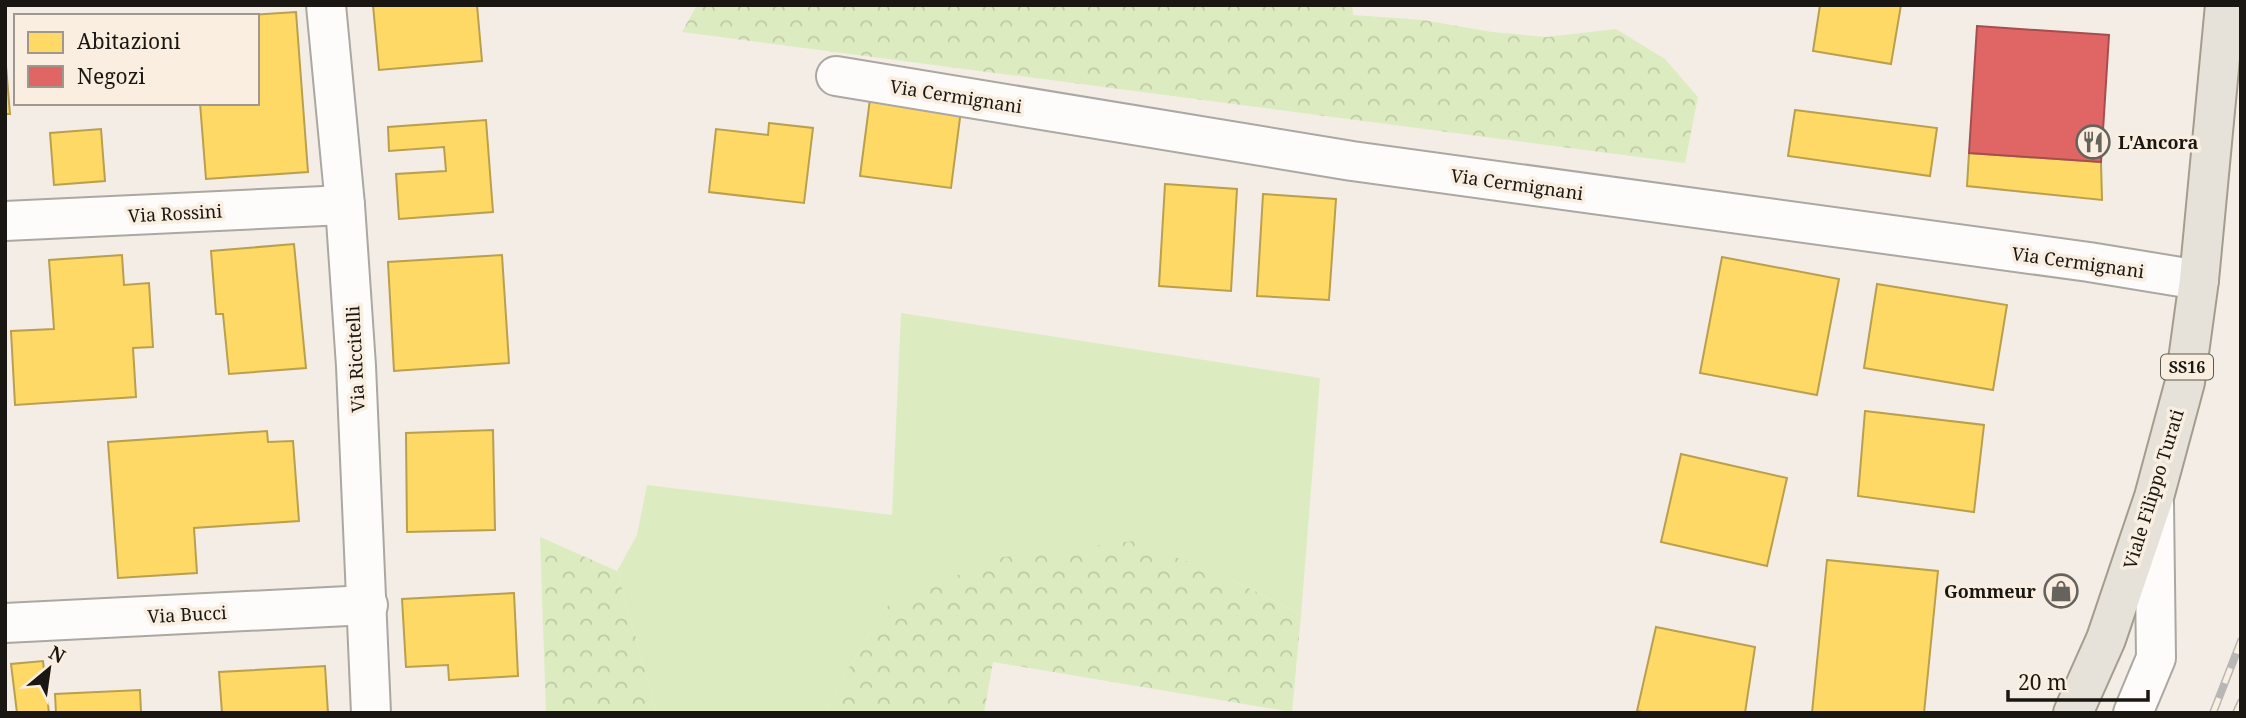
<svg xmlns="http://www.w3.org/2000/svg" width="2246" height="718" font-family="'Noto Serif',serif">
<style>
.green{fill:#ddecc0}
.forest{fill:url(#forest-crowns)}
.homes{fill:#ffd966;stroke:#ba9f4d;stroke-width:2}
.shops{fill:#e06666;stroke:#a54e4d;stroke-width:2}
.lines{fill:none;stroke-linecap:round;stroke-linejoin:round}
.minor-casing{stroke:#aba7a1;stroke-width:42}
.primary-casing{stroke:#a49c8c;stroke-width:42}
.minor{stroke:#fdfcfb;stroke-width:38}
.primary{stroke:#e6e2da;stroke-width:38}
.rail-casing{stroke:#b8b7b5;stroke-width:8}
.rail{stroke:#f9eee0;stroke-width:5;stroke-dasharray:16;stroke-linecap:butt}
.labels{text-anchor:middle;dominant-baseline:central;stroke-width:7;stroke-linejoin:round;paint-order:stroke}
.shield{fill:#f9eee0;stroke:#5d5850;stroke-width:2}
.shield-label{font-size:16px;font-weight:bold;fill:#1a1712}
.street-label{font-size:18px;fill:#1a1712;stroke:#f9eee0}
.poi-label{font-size:18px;font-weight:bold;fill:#1a1712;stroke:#f9eee0;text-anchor:start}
</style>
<defs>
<pattern id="forest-crowns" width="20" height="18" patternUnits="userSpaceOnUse" patternTransform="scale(1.75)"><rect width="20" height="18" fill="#ddecc0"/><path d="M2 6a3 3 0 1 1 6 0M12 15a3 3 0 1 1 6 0" fill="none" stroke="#bdcaa4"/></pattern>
</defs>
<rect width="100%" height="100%" fill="#f3ede6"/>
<polygon class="green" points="901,313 1320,378 1301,615 1225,576 886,607 845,674 825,713 657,713 617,571 637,535 647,485 892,515"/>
<g class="forest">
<polygon points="697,5 1352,5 1353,15 1423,20 1492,32 1547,37 1616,29 1665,59 1698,97 1685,163 682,32"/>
<polygon points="540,537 617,571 657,713 546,713"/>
<polygon points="1133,541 1225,576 1301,615 1292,712 993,662 984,713 825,713 845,674 886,607 996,558"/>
</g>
<g class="homes">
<polygon points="373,5 477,5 482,61 379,70"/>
<polygon points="1820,5 1901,5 1891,64 1813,51"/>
<polygon points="296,12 308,172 206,179 200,103 257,103 257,16 237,16"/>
<polygon points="5,54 10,114 5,114"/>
<polygon points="870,99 961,110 951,188 860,176"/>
<polygon points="1795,110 1937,128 1930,176 1788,156"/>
<polygon points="486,120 493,212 399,219 396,174 446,171 444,147 389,151 388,127"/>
<polygon points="769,123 813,128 804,203 709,192 716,129 768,135"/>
<polygon points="101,129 105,181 54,185 50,133"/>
<polygon points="1969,153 2101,162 2102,200 1967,186"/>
<polygon points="1165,184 1237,189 1231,291 1159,286"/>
<polygon points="1263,194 1336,199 1329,300 1257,296"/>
<polygon points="294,244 306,368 229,374 223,314 216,314 211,251"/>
<polygon points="122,255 124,285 149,283 153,347 133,348 136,397 15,405 11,331 54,329 49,260"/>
<polygon points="502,255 509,363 394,371 388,262"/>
<polygon points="1722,257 1839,279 1817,395 1700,373"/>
<polygon points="1877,284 2007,305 1993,390 1864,368"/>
<polygon points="1865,411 1984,425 1974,512 1858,496"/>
<polygon points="493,430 495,530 407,532 406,433"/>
<polygon points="267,431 268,442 293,441 299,521 194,528 197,573 118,578 108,442"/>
<polygon points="1681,454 1787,478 1767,566 1661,542"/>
<polygon points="1827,560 1938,571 1924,713 1812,713"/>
<polygon points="514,593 518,676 449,680 448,665 406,667 402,599"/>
<polygon points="1656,627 1755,647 1745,713 1648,713 1637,711"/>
<polygon points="43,661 49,713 17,713 11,664"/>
<polygon points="325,666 328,713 222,713 219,672"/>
<polygon points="140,690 141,713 56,713 55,694"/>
</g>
<polygon class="shops" points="1977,26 2109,35 2101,162 1969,153"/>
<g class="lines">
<defs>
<g id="minor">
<polyline points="326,5 345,205 356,366 371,713"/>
<polyline points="836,76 1352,161 2089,262 2199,280"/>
<polyline points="5,221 345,205"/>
<polyline points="5,623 368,605"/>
<polyline points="2133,713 2156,658 2154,503"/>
</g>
<polyline id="primary" points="2073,713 2106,639 2154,497 2185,382 2199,280 2225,5"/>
</defs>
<use href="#minor" class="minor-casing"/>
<use href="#primary" class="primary-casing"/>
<use href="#minor" class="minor"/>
<use href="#primary" class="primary"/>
<defs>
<g id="rail">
<polyline points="2213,713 2241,641"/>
<polyline points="2236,713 2241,702"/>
</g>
</defs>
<use href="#rail" class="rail-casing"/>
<use href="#rail" class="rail"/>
</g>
<defs>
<symbol id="restaurant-ring" viewBox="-11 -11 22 22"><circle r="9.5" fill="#f9eee0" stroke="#66625c" stroke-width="1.5"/><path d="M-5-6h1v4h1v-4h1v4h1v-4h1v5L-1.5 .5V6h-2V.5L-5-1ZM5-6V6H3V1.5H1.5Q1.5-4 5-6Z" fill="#66625c"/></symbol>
<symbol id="shop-ring" viewBox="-11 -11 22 22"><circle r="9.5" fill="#f9eee0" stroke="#66625c" stroke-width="1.5"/><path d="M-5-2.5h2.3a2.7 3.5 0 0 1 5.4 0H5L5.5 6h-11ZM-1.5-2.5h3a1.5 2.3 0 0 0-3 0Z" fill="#66625c"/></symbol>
</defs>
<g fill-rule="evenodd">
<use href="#restaurant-ring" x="2074" y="123" width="38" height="38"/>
<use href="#shop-ring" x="2042" y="572" width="38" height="38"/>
</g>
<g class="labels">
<rect class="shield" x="2161" y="354.5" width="52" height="25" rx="5"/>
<g class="shield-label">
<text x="2187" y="367">SS16</text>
</g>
<g class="street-label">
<text transform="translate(956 96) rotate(9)">Via Cermignani</text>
<text transform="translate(1517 184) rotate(8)">Via Cermignani</text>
<text transform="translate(175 213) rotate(-3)">Via Rossini</text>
<text transform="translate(2078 262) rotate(8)">Via Cermignani</text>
<text transform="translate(355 359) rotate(-93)">Via Riccitelli</text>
<text transform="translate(2153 489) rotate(-73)">Viale Filippo Turati</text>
<text transform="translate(187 614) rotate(-3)">Via Bucci</text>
</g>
<g class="poi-label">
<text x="2118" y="142">L'Ancora</text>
<text x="2036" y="591" text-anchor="end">Gommeur</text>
</g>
</g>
<rect width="2246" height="718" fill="none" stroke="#1a1712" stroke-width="14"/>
<rect x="14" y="14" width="245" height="91" fill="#f9eee0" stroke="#a0988e" stroke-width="2"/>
<rect x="28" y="32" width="35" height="21" fill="#ffd966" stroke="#a0988e" stroke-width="2"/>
<text x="77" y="49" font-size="21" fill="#1a1712">Abitazioni</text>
<rect x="28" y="66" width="35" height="21" fill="#e06666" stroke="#a0988e" stroke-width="2"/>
<text x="77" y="84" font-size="21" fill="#1a1712">Negozi</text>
<g transform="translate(49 669) rotate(29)" stroke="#f9eee0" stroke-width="5" paint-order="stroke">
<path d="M0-5L12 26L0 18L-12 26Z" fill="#1a1712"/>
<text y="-10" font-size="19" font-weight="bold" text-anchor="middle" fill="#1a1712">N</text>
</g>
<path d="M2008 690v10h140v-10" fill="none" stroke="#1a1712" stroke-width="3.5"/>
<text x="2018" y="690" font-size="21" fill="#1a1712" stroke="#f9eee0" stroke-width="5" paint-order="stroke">20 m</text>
</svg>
